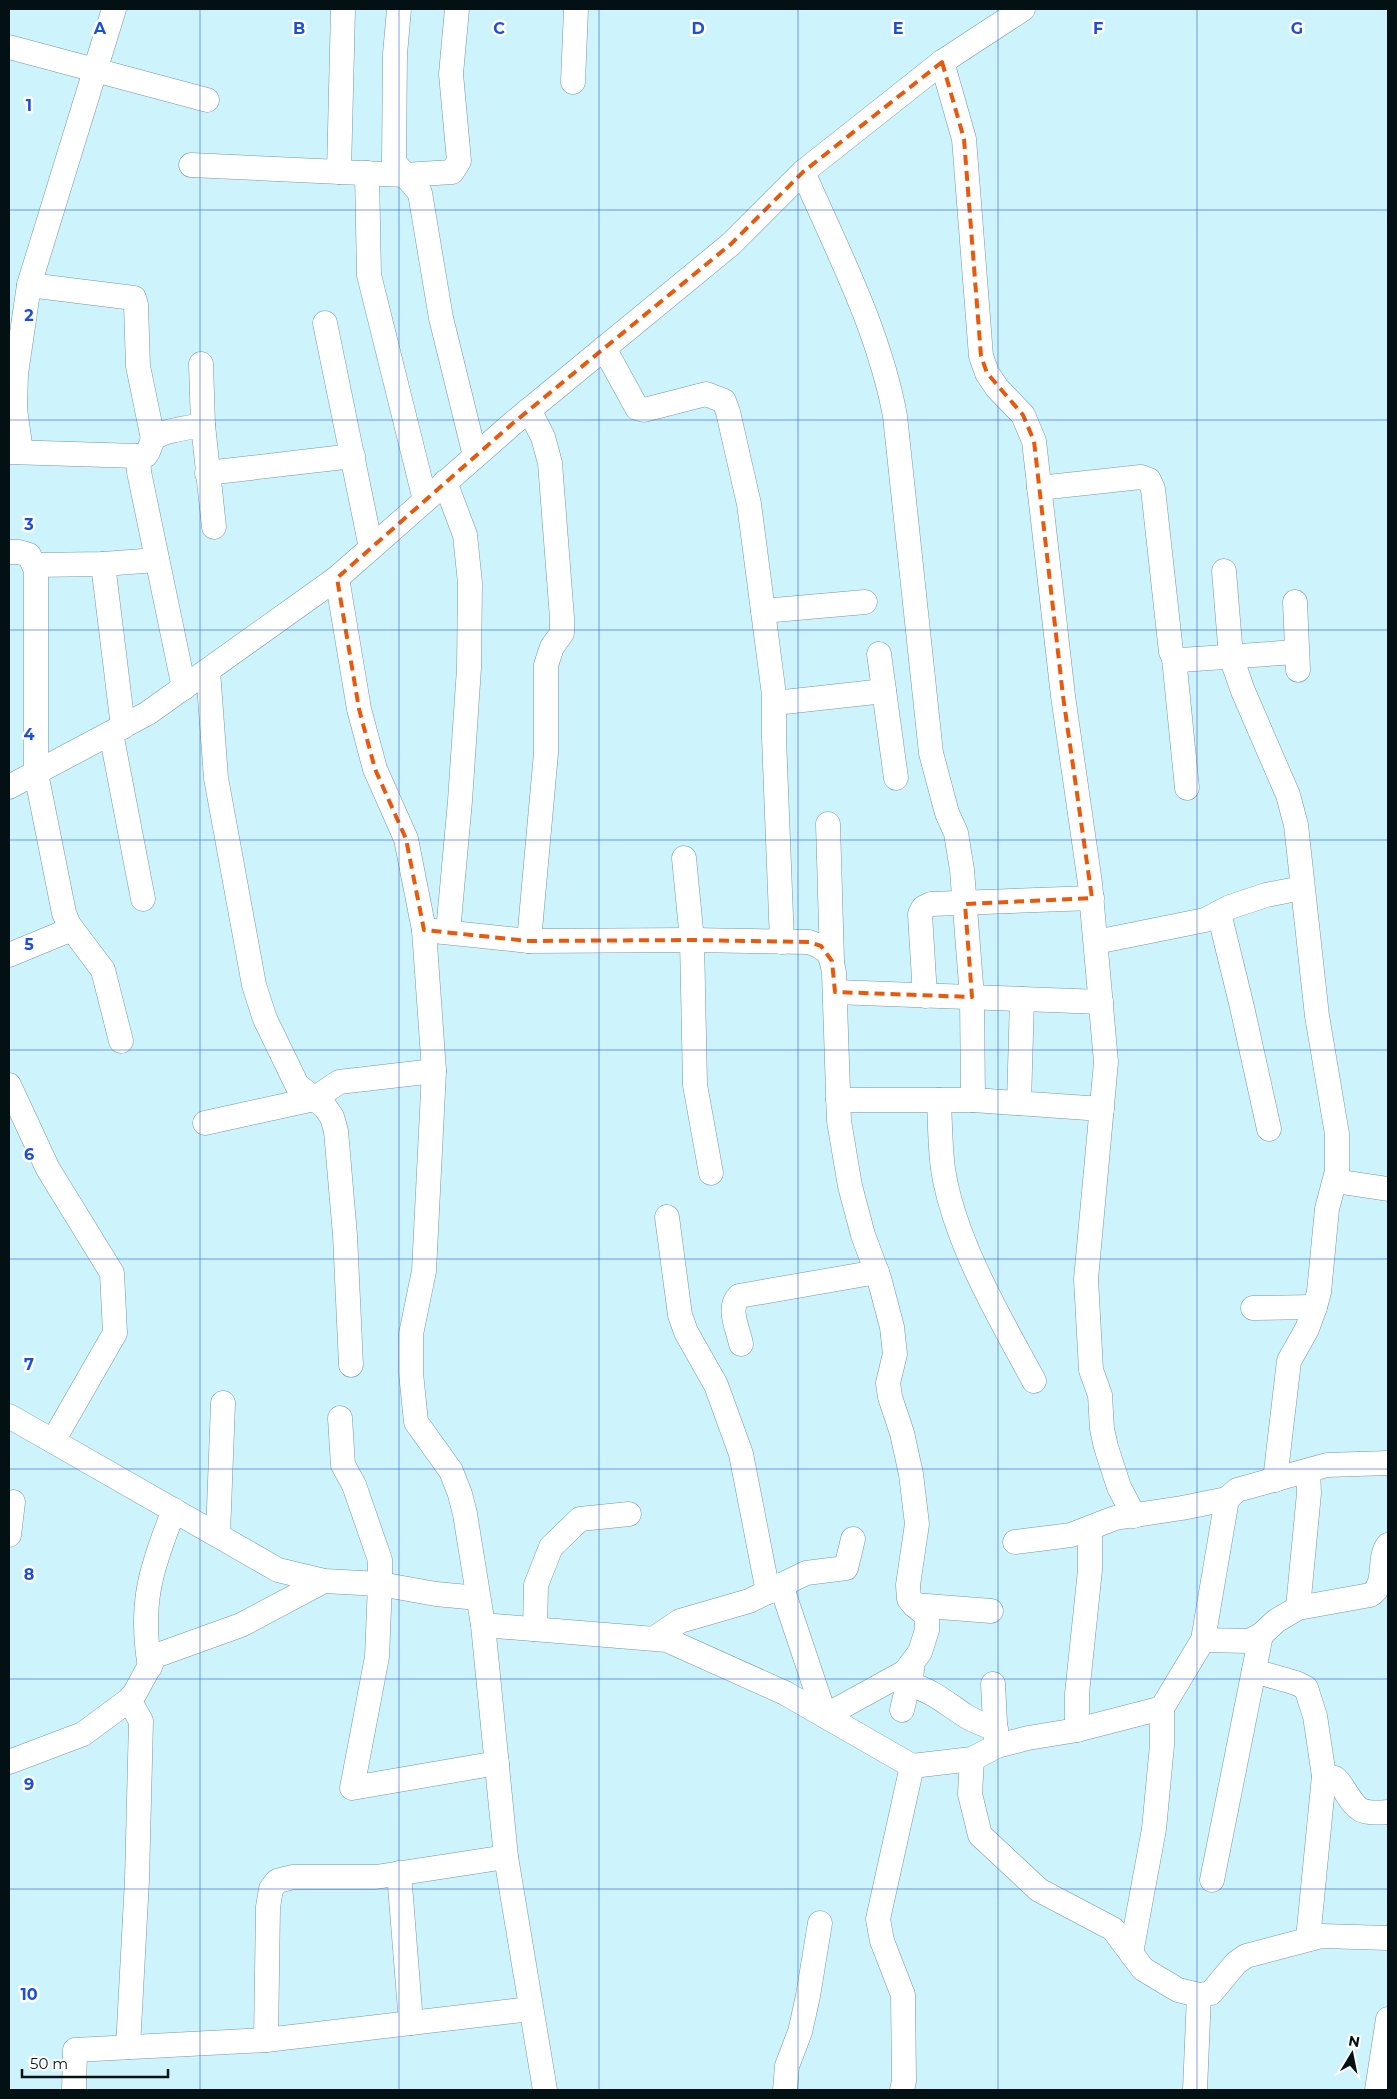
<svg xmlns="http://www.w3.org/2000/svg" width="1397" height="2099" font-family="Montserrat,sans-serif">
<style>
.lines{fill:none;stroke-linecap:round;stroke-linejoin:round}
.minor-casing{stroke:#7598a1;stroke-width:25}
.minor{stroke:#fff;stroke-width:24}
.marked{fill:none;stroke:#e8590c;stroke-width:4;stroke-dasharray:10 6;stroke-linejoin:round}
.grid{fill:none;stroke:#1d4ed8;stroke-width:1;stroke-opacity:0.55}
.grid-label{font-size:16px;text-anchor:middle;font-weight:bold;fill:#1d4ed8;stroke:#fff;stroke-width:5;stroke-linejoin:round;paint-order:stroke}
</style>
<rect width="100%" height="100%" fill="#cdf3fd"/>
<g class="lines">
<defs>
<g id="minor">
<polyline points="399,9 395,54 394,162 420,193 441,318 475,456"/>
<polyline points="9,47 207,100"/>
<polyline points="942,62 964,139 981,356 987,373 997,388 1023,415 1034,441 1063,696 1090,883 1106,1062 1086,1279 1091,1370 1100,1395 1102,1429 1106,1447 1119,1487 1134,1516"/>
<polyline points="573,82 576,9"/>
<polyline points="191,165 405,175 452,172 459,161 451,74 457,9"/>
<polyline points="339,172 343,9"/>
<path d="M 803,172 C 838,252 879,330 895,416 L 931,753 L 947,813 L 956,833 L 962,870 L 972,997 L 973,1100"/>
<polyline points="367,173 369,275 425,500"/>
<polyline points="29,285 134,298 136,305 138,366 153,439"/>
<polyline points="325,323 371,548"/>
<polyline points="604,348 637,408 644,410 706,394 724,401 728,412 749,504 774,695 774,738 782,942"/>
<polyline points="201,364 203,425 214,527"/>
<path d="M 9,452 L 138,456 L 146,455 C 150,450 150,445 153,440 C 158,431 192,427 203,425"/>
<polyline points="21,452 15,409 16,374 29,285 114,9"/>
<polyline points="138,456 139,472 184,688"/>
<polyline points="207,473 353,456"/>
<polyline points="445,482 465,535 470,583 469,668 460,801 448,932"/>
<polyline points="1039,488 1141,477 1149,480 1153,489 1171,652 1174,658 1181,660 1296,652"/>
<polyline points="9,552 19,552 29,555 36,570 36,773 64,913 69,925 103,970 121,1041"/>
<polyline points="103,564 123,727"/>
<polyline points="34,565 103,564 157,560"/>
<polyline points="1224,571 1231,657 1243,691 1288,795 1296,825 1317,1016 1337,1134 1337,1171 1327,1209 1319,1292 1315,1307 1307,1329 1289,1361 1275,1480"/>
<polyline points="337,578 359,709 375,769 406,839 424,930 434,1071 424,1271 411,1334 411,1373 416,1422 451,1471 460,1494 465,1514 483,1625 506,1857 545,2090"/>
<polyline points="1295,602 1298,670"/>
<polyline points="763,611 865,602"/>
<polyline points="879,654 896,778"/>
<polyline points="1174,658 1187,788"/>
<polyline points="208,671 216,778 254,985 265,1019 297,1085 325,1107 332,1117 336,1131 345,1235 351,1365"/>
<polyline points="775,703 884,691"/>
<polyline points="111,733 143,899"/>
<polyline points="9,787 148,713 337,578 512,424 731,244 803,172 942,62 1023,9"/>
<polyline points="828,824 832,961"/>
<polyline points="684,858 692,940 695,1085 711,1173"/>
<polyline points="1219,913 1242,1007 1269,1129"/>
<path d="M 424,930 L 529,941 L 692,940 L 809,942 C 828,949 831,953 834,973 L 839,1121 L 850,1186 L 863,1235 L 879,1278 L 892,1327 L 895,1354 L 888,1383 L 890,1397 L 902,1433 L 911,1474 L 917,1524 L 908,1585 L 909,1599 L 914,1605 L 925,1614 L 927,1620 L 927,1630 L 920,1652 L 905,1672 L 825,1716 L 781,1585"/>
<polyline points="529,941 546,753 546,665 552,647 562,633 562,618 550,463 543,437 529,410"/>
<polyline points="1096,942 1205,920 1230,907 1266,895 1302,888"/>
<polyline points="9,955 72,929"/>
<polyline points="835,992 1101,1002"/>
<polyline points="925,996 920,914 923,908 931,904 1092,898"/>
<polyline points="9,1085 48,1169 112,1273 115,1333 53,1441"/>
<polyline points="838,1100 973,1100 1102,1109"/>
<path d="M 939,1100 C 940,1123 940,1146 943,1169 C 954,1241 1000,1318 1034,1381"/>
<polyline points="1019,1103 1022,999"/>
<polyline points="205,1123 314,1099 339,1082 434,1071"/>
<polyline points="1335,1181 1388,1189"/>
<polyline points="667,1217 680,1315 686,1332 716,1385 741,1454 768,1592"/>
<polyline points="1253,1308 1315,1307"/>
<path d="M 741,1344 C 738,1329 727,1308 739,1296 L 877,1272"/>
<polyline points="9,1416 278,1570 324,1581 380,1584 436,1594 478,1598"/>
<polyline points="340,1418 343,1465 354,1485 380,1560 380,1584 377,1657 352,1788 497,1763"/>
<polyline points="9,1535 13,1502"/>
<polyline points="218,1535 223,1403"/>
<polyline points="1015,1542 1071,1535 1115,1518 1182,1508 1227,1499"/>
<polyline points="914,1605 991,1611"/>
<polyline points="1298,1608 1309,1493 1308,1471"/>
<polyline points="483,1625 667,1640 785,1693 912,1766 972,1759 997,1746 1028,1738 1077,1730 1162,1708 1203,1640 1227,1499 1237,1490 1327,1465 1388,1463"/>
<polyline points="535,1629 536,1585 551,1547 580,1519 629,1514"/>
<polyline points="655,1638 680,1621 749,1601 806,1573 846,1568 853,1539"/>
<path d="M 1203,1640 L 1249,1641 L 1261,1635 L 1276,1621 L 1298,1608 L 1370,1595 C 1388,1585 1377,1559 1388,1545"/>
<path d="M 150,1667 C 139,1604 151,1568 174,1510"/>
<polyline points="1254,1671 1296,1683 1306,1688 1315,1716 1324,1776 1308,1939"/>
<polyline points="993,1684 996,1742"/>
<path d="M 911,1685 C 931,1690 946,1703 963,1714 C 972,1721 985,1725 996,1729"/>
<polyline points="902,1710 906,1693 910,1689 912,1669"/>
<polyline points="1077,1730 1077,1694 1090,1570 1090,1528"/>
<polyline points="972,1759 970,1794 980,1835 1039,1890 1113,1929 1143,1969 1178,1990 1199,1995 1211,1993 1236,1963 1246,1956 1322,1936 1388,1938"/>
<polyline points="9,1762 83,1734 129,1700 135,1693 155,1656 241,1625 324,1581"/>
<path d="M 1324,1776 L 1335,1778 L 1339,1782 C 1357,1808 1355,1815 1388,1812"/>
<polyline points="399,1873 411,2023"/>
<polyline points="1212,1880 1261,1635"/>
<polyline points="1131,1953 1154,1829 1162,1745 1162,1708"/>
<polyline points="266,2040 268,1907 271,1889 277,1881 293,1877 376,1877 506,1857"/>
<polyline points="128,2047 137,1880 141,1721 129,1700"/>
<polyline points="74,2090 75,2050 266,2040 530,2009"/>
<polyline points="785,2090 787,2066 800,2032 808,1996 820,1923"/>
<polyline points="902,2090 904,2081 903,1995 882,1941 878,1919 912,1766"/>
<polyline points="1195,2090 1199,1995"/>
<polyline points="1377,2090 1388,2019"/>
</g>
</defs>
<use href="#minor" class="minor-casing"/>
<use href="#minor" class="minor"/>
</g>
<path class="marked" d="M 942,62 L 964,139 L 981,356 L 987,373 L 1023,415 L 1034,441 L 1063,696 L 1092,898 L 965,904 L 972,997 L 835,992 L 832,961 L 821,946 L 809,942 L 692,940 L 529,941 L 424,930 L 406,839 L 375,769 L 359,709 L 337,578 L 512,424 L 731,244 L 803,172 Z"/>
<path class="grid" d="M 200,9 L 200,2090M 399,9 L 399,2090M 599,9 L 599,2090M 798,9 L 798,2090M 998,9 L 998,2090M 1197,9 L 1197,2090M 9,210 L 1388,210M 9,420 L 1388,420M 9,630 L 1388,630M 9,840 L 1388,840M 9,1050 L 1388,1050M 9,1259 L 1388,1259M 9,1469 L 1388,1469M 9,1679 L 1388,1679M 9,1889 L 1388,1889"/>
<g class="grid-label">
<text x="100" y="34">A</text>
<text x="299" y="34">B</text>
<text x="499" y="34">C</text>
<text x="698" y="34">D</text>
<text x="898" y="34">E</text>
<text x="1098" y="34">F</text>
<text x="1297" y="34">G</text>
<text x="29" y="111">1</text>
<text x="29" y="321">2</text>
<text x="29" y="530">3</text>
<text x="29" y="740">4</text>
<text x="29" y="950">5</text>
<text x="29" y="1160">6</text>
<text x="29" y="1370">7</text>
<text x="29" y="1580">8</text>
<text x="29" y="1790">9</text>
<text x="29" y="2000">10</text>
</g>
<rect width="1397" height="2099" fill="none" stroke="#041114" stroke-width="20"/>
<g transform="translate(1352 2054) rotate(10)" stroke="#ffffff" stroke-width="4" paint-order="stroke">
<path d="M0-4L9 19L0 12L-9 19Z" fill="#041114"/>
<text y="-8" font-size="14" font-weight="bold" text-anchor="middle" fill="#041114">N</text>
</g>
<path d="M22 2069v8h146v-8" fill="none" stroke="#041114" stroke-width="2.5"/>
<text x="30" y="2069" font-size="15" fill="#041114" stroke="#ffffff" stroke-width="4" paint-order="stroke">50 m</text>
</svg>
